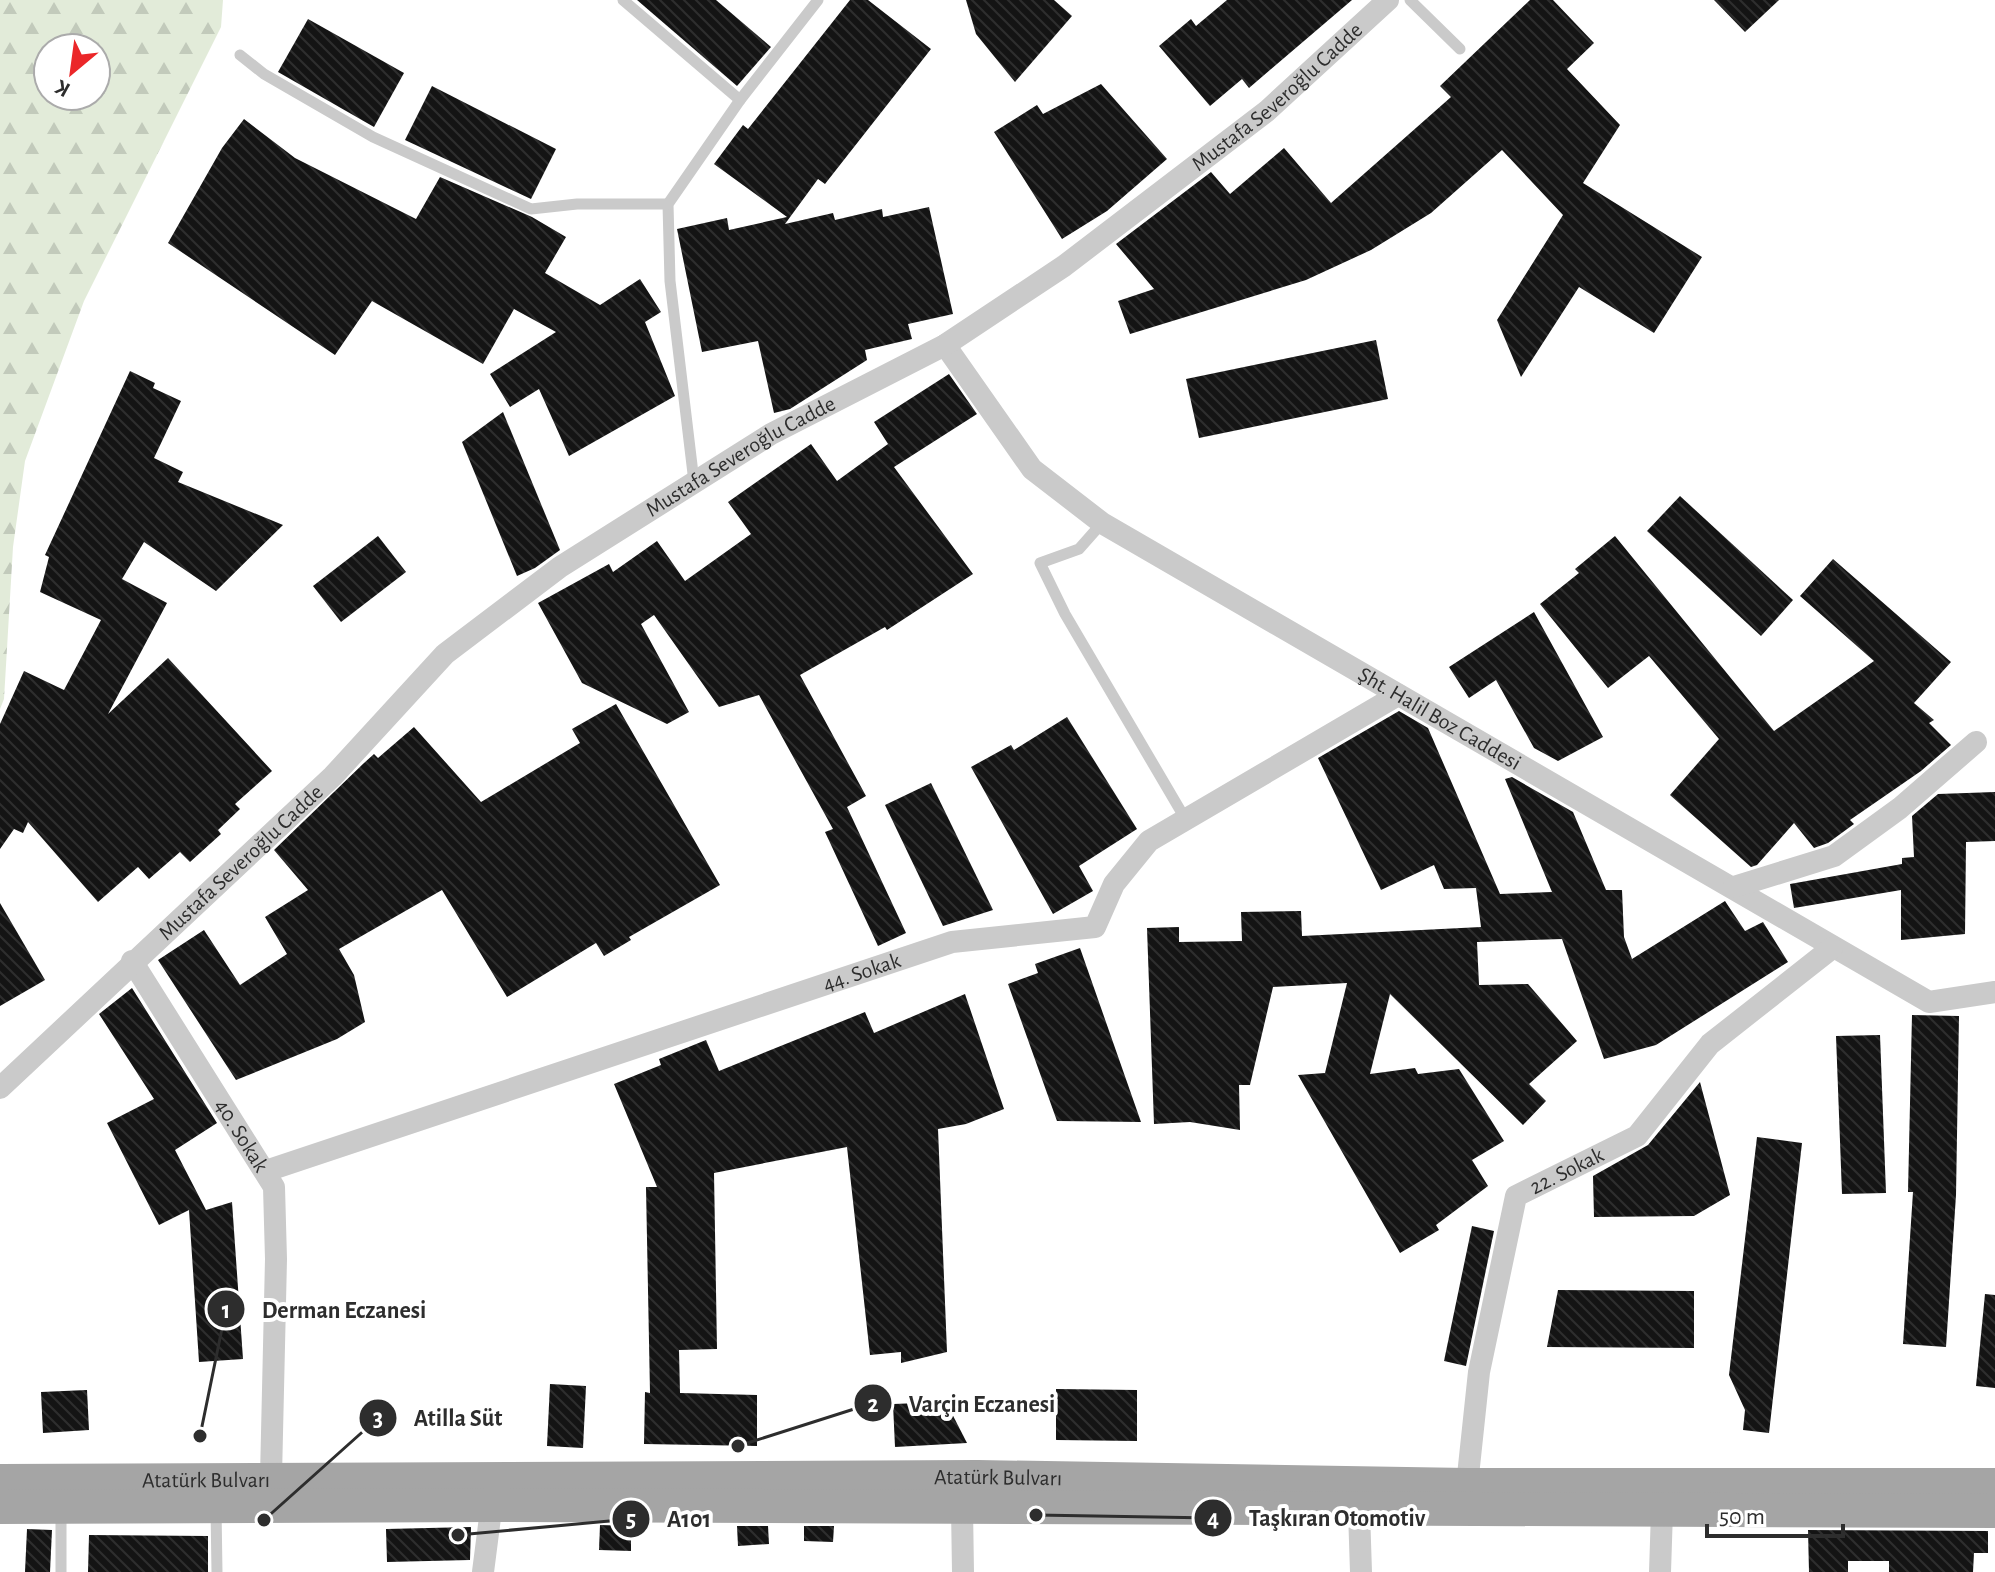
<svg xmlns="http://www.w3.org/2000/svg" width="1995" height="1572" font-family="'Alegreya Sans',sans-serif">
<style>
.forest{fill:url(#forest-firs);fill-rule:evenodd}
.building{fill:url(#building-back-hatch)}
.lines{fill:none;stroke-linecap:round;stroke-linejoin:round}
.service{stroke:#cacaca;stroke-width:11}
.minor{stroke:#cacaca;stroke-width:22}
.primary{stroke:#a5a5a5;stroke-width:34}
.labels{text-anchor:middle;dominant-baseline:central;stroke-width:8;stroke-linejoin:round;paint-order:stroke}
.street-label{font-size:22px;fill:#2d2d2d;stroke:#fff}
.leader{fill:none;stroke:#2d2d2d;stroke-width:3}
.callout-dot{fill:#2d2d2d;stroke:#fff;stroke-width:3}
.mark-label{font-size:24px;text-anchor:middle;font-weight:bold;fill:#fff}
.callout-label{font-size:24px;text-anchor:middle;font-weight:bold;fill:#2d2d2d;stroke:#fff;stroke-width:8;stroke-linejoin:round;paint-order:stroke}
</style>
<defs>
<pattern id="forest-firs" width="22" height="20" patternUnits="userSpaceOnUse" patternTransform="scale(2)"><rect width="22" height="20" fill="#e2ebd9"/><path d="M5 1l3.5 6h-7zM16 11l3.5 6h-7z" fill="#c2cabb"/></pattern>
<pattern id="building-back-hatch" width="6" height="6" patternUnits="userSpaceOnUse" patternTransform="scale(2)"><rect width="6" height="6" fill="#141414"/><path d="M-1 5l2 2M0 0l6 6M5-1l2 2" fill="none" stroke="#2e2e2e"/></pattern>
</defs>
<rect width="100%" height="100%" fill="#fff"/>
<path class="forest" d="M 0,0 L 223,0 L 221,27 L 84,301 L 25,461 L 13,547 L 4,699 L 0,709 ZM 48,48 L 96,48 L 96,96 L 48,96 Z"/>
<g class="building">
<polygon points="637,0 716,0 771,47 737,86"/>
<polygon points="850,0 868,0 931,49 825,184 818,179 785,224 833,213 835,220 882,209 883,217 929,207 953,314 908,324 912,339 865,350 867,360 790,409 774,413 758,341 702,352 677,229 727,218 729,230 787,217 714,164 743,125 748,129"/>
<polygon points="966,0 1054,0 1072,16 1015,82 976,34"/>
<polygon points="1227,0 1352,0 1249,88 1242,79 1210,106 1159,46 1191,19 1196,26"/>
<polygon points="1530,0 1553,0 1594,43 1567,69 1620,125 1583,183 1702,257 1654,333 1579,287 1521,377 1497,320 1563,215 1502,150 1431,213 1371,250 1306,280 1130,334 1118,301 1154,289 1116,244 1211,172 1230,194 1284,148 1331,203 1451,97 1440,86"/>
<polygon points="1714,0 1779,0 1745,32"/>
<polygon points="308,19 404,73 374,127 278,72"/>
<polygon points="1101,84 1167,159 1107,211 1062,239 994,132 1037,105 1043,114"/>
<polygon points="432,86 556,149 531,199 405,140"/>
<polygon points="244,119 295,158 416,219 440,177 532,217 566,237 545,273 600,305 640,279 661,312 645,322 675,396 569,456 539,389 510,407 490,374 556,332 514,309 483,364 372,301 335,355 168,243 222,148"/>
<polygon points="1376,340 1388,399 1199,438 1186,379"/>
<polygon points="130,371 155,383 153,388 181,401 154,458 183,472 178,482 283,525 216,591 144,542 122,579 167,603 108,714 168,658 272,771 235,804 240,809 218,830 221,834 190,862 180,852 149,879 138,867 98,902 28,822 23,833 14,829 0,849 0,724 24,671 64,690 101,620 40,592 49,557 45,555"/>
<polygon points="949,374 977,414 894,467 973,574 887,630 885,627 800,675 866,796 847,807 906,933 878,946 825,832 833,829 759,695 719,707 654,615 641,624 689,712 667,724 582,683 538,603 609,564 613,572 657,541 685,581 751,534 728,502 811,444 837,481 888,444 874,422"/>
<polygon points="503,412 560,550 535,568 517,576 462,442"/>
<polygon points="1680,496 1793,600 1761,636 1647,531"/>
<polygon points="378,536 406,572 341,622 313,586"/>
<polygon points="1615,536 1774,731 1874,661 1800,596 1833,559 1951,662 1914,703 1934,720 1929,723 1951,745 1921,771 1850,820 1854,824 1828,843 1814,848 1794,823 1757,865 1751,867 1670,795 1719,739 1649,656 1608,688 1540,604 1579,573 1575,569"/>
<polygon points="1534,612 1603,737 1558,761 1534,748 1496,680 1469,698 1449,667"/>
<polygon points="616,704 720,885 629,937 631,940 604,956 596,943 507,997 442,890 339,949 354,975 365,1022 337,1039 236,1080 158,960 204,930 240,985 287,954 265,917 308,890 274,850 364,763 374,754 378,758 414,727 481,802 580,743 572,729"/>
<polygon points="1399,711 1428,728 1500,894 1552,892 1505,779 1512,777 1573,812 1606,890 1622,890 1624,937 1632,959 1725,901 1745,931 1763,922 1788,962 1656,1045 1604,1059 1562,939 1477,942 1479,985 1528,984 1577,1041 1529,1084 1546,1101 1523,1125 1390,994 1370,1074 1415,1068 1418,1074 1459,1069 1504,1141 1472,1160 1488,1186 1436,1225 1439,1230 1400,1253 1298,1075 1325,1073 1347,983 1273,987 1250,1085 1239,1085 1240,1130 1190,1122 1154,1124 1147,928 1179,927 1179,942 1242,941 1241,912 1301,911 1302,936 1481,927 1476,888 1444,889 1434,865 1381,890 1318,758"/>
<polygon points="1067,717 1137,829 1079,866 1093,891 1053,914 971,767 1011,745 1014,750"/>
<polygon points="931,783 993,910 943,926 885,805"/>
<polygon points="1995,792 1995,841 1966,842 1965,934 1901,940 1901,890 1794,908 1790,884 1902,864 1902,858 1914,857 1912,816 1938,794"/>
<polygon points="0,903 45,980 0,1006"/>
<polygon points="1080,948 1141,1122 1057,1121 1008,984 1038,973 1035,964"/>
<polygon points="132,988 217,1123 175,1150 206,1210 232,1202 243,1359 199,1362 189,1210 159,1225 107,1123 154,1099 99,1014"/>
<polygon points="965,994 1004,1109 966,1124 938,1129 947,1352 901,1363 901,1352 870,1355 847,1147 714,1173 717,1349 679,1350 680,1393 757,1395 757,1446 644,1444 645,1392 650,1393 646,1187 657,1187 614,1084 661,1065 659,1059 706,1040 719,1071 865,1012 874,1033"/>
<polygon points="1912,1015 1959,1016 1956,1195 1946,1347 1903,1344 1913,1192 1908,1192"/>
<polygon points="1880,1035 1886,1193 1842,1194 1836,1036"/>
<polygon points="1700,1082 1730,1195 1694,1216 1594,1217 1593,1176 1648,1145"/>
<polygon points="1757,1137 1802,1143 1769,1433 1743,1430 1745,1410 1729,1375"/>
<polygon points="1472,1226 1494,1231 1466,1366 1444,1361"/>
<polygon points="1558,1290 1694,1291 1694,1348 1547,1347"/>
<polygon points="1985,1294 1995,1295 1995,1388 1976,1386"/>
<polygon points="550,1384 586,1386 583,1448 547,1446"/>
<polygon points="1056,1389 1137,1390 1137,1441 1056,1440"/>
<polygon points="87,1390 89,1430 43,1433 41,1392"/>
<polygon points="946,1402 967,1443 895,1447 893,1404"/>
<polygon points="600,1525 631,1526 631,1551 599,1550"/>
<polygon points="737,1526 768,1526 769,1544 738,1546"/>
<polygon points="804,1526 834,1526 833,1542 804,1541"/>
<polygon points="471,1527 470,1560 387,1562 386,1529"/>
<polygon points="27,1529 52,1530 50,1572 25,1572"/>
<polygon points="1808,1530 1988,1531 1988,1553 1974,1553 1973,1572 1889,1572 1889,1561 1848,1561 1848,1572 1809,1572"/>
<polygon points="89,1535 208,1536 208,1572 88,1572"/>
</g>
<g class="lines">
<g class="service">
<polyline points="623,0 740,100 668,204 670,281 694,482"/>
<polyline points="1410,0 1460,49"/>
<polyline points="240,55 264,74 373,137 531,209 577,204 668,204"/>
<polyline points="740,100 818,0"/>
<polyline points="1102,523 1079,549 1040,563 1065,614 1186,820"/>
<polyline points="216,1508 217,1572"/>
<polyline points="61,1572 61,1509"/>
</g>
<g class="minor">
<path id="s1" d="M 945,345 L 1032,469 L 1102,523 L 1929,1002 L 1995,992"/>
<polyline points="1734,887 1834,856 1900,808 1976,742"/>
<path id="s2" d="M 132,961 L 274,1187 L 276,1259 L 271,1477"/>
<path id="s3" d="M 0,1088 L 333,776 L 445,654 L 560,567 L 771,434 L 945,345 L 1064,266 L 1267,111 L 1388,0"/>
<path id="s4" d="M 266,1171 L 952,942 L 1095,927 L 1114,884 L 1149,841 L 1398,695"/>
<path id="s5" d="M 1467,1485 L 1479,1372 L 1516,1196 L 1637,1136 L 1710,1044 L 1832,948"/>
<polyline points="962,1508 963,1572"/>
<polyline points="1359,1511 1361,1572"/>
<polyline points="483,1572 493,1494"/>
<polyline points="1660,1572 1662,1511"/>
</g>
<g class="primary">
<path id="s6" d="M 0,1481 L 978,1477 L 1467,1485 L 1995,1485"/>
<polyline points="0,1507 491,1505 1995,1511"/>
</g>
</g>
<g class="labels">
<g class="street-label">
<text stroke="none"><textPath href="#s3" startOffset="1626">Mustafa Severoğlu Cadde</textPath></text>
<text stroke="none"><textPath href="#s3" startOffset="978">Mustafa Severoğlu Cadde</textPath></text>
<text stroke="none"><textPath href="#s1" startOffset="630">Şht. Halil Boz Caddesi</textPath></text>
<text stroke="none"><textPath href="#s3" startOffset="330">Mustafa Severoğlu Cadde</textPath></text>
<text stroke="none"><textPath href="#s4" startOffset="628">44. Sokak</textPath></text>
<text stroke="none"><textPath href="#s2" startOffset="206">40. Sokak</textPath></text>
<text stroke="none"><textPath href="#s5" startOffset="350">22. Sokak</textPath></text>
<text stroke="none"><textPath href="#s6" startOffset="998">Atatürk Bulvarı</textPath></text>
<text stroke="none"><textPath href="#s6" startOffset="206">Atatürk Bulvarı</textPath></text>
</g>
</g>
<path class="leader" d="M200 1436L226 1309M738 1446L873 1403M264 1520L378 1418M1036 1515L1213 1518M458 1535L631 1519"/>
<g class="callout-dot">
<circle cx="200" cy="1436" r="8"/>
<circle cx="738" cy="1446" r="8"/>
<circle cx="264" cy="1520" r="8"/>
<circle cx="1036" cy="1515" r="8"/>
<circle cx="458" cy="1535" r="8"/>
<circle cx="226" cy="1309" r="20"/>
<circle cx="873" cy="1403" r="20"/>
<circle cx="378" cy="1418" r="20"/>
<circle cx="1213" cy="1518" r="20"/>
<circle cx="631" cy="1519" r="20"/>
</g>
<g class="mark-label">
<text x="226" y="1318">1</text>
<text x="873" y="1412">2</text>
<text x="378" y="1426">3</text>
<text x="1213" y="1526">4</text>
<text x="631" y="1527">5</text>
</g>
<g class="callout-label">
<text x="344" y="1318">Derman Eczanesi</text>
<text x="982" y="1412">Varçin Eczanesi</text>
<text x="458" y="1426">Atilla Süt</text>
<text x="1337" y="1526">Taşkıran Otomotiv</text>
<text x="689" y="1527">A101</text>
</g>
<g transform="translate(72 72) rotate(209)"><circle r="38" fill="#ffffff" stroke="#ababab" stroke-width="2"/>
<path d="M0-6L14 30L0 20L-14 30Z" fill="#eb2729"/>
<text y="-12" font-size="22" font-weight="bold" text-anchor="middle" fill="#2d2d2d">K</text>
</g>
<path d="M1707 1524v12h136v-12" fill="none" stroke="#2d2d2d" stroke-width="4"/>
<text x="1719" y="1524" font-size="24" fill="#2d2d2d" stroke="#ffffff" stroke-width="6" paint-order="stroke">50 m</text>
</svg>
